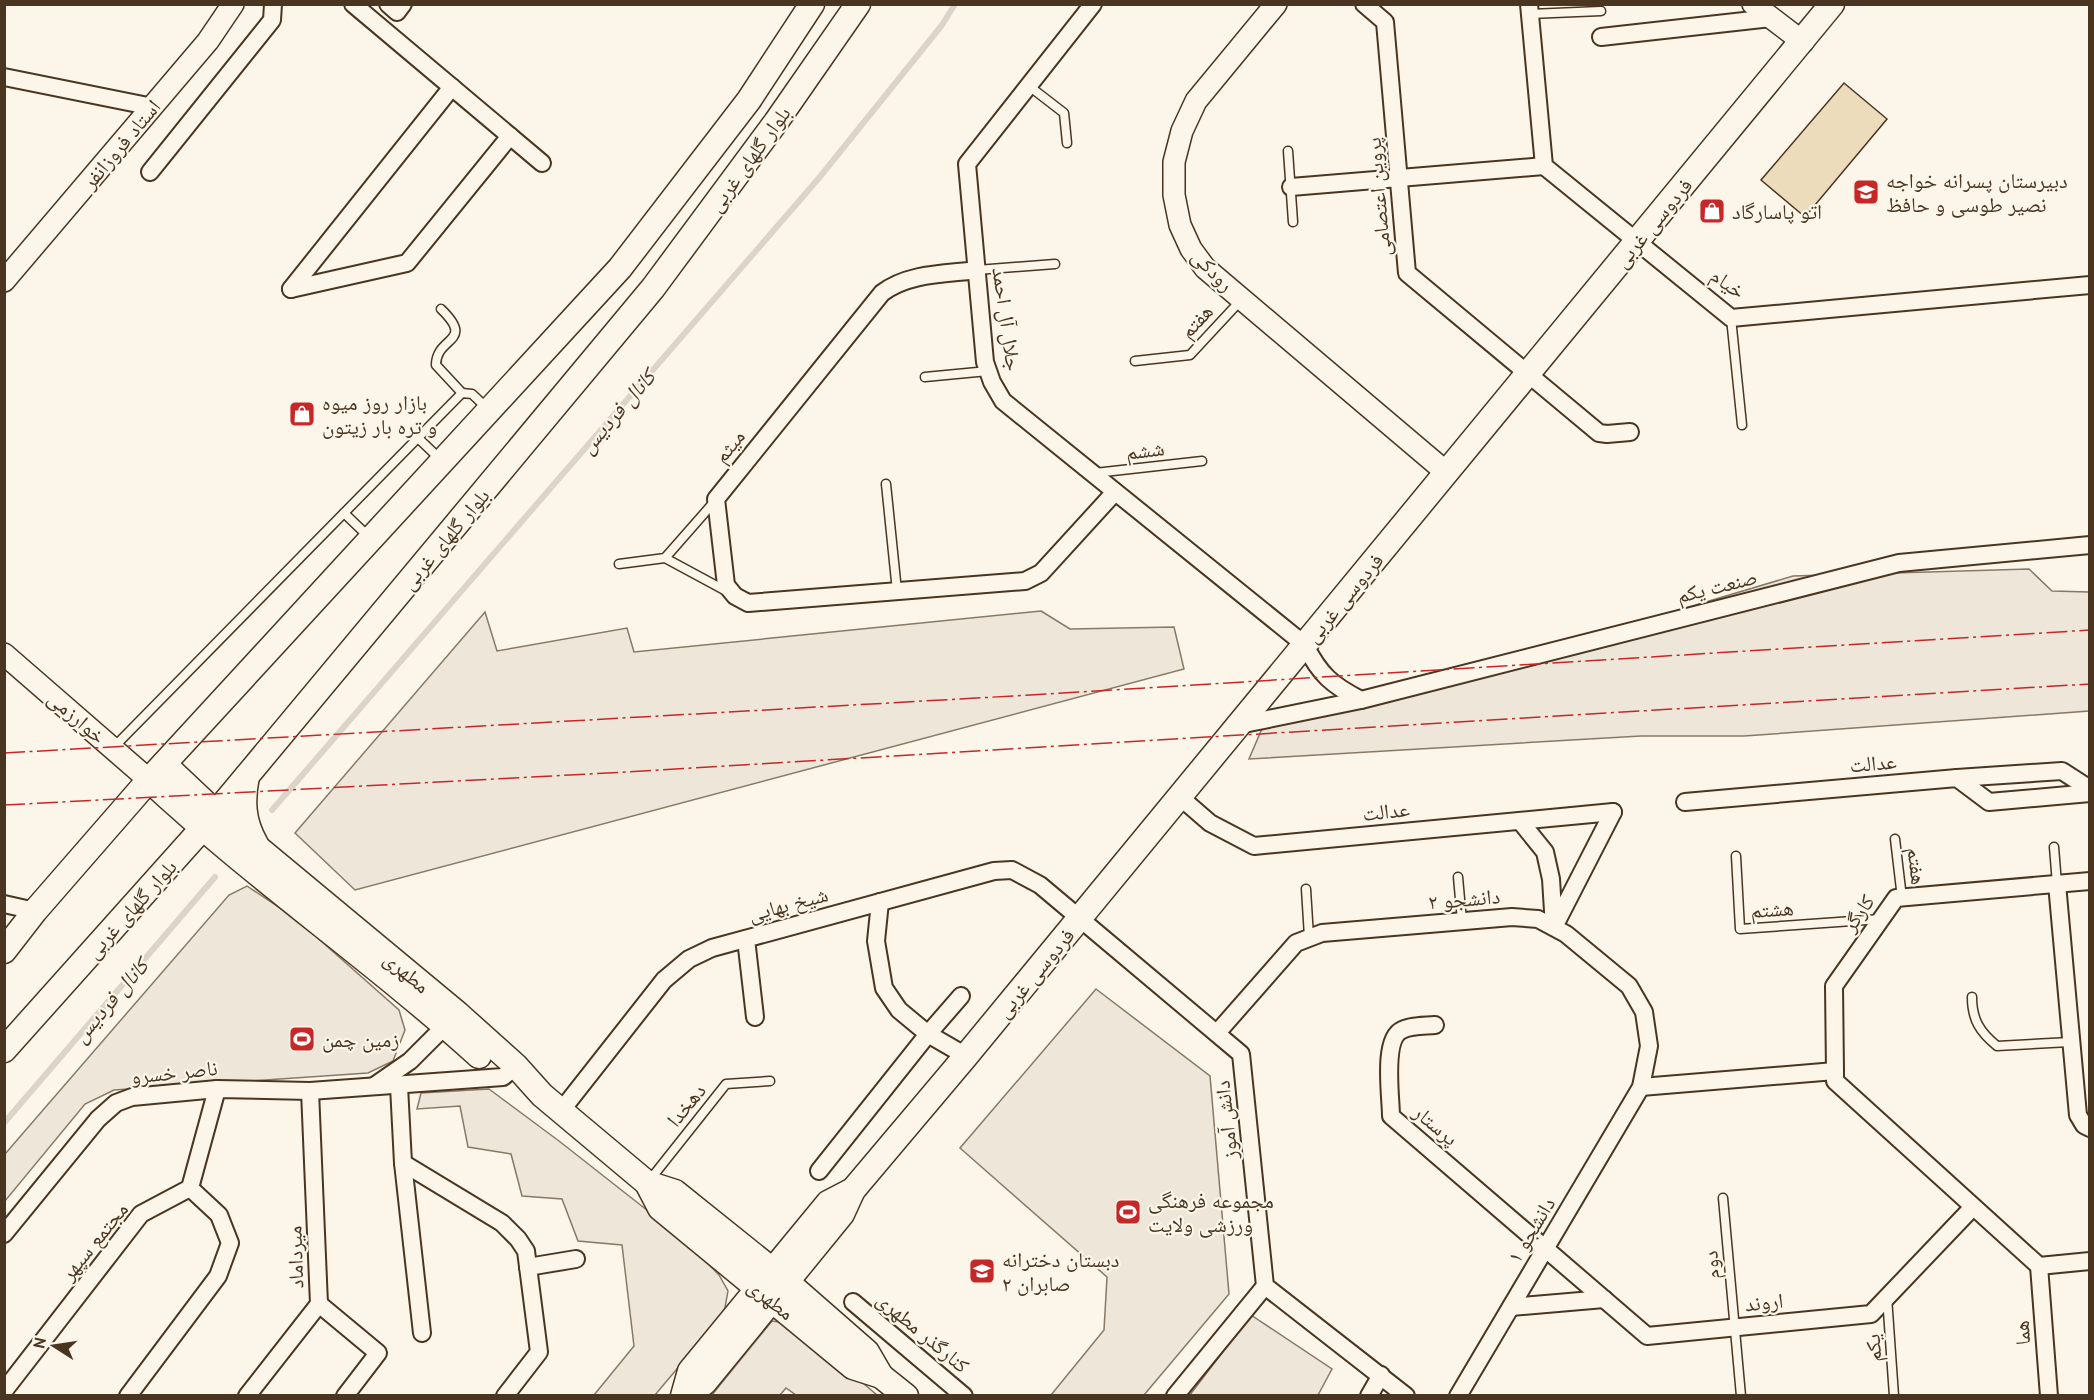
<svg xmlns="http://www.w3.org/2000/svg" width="2094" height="1400" font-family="'PT Sans','Noto Naskh Arabic',sans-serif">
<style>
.green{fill:#ede6d9;stroke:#887966;stroke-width:1.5}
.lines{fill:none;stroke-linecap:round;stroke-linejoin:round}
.stream{stroke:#dcd4c6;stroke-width:6}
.building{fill:#ecdcbc;stroke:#4a3520;stroke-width:1.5}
.service-casing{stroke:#4a3520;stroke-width:11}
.minor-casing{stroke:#4a3520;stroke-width:20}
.tertiary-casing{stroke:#4a3520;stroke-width:24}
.secondary-casing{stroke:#4a3520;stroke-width:27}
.service{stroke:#fbf6e9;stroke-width:8}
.minor{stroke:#fbf6e9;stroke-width:16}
.tertiary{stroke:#fbf6e9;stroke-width:21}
.secondary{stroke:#fbf6e9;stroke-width:24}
.power{stroke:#c62828;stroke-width:1.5;stroke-dasharray:21 4.5 3 4.5;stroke-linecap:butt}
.labels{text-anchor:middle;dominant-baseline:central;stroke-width:4.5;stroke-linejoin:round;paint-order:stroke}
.street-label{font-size:21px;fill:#4a3520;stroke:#fbf6e9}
.poi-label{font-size:21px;fill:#4a3520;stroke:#fbf6e9;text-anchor:start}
.water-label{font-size:22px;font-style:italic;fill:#4a3520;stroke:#fbf6e9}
</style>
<rect width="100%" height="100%" fill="#fbf6e9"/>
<g class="green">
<polygon points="2029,569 2052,591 2089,592 2089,711 1744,736 1641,736 1249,759 1264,724 1585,638 1793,576"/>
<polygon points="1041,611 1070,629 1174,627 1184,669 355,890 295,833 485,612 497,651 627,628 634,652"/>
<polygon points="247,886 295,918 399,1010 405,1030 393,1061 368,1073 114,1090 85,1104 5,1201 5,1154 229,895"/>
<polygon points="1096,989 1210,1076 1229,1294 1144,1395 1051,1395 1104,1330 1107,1277 960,1148"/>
<polygon points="489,1089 559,1141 685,1240 719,1275 728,1291 724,1313 655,1395 594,1395 634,1346 622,1245 578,1241 562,1199 522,1196 511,1154 468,1147 460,1106 417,1109 421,1093"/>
<polygon points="1251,1315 1332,1369 1318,1395 1189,1396"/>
<polygon points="772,1321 793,1324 877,1395 796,1395 786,1388 780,1395 711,1396"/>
</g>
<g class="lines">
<g class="stream">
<polyline points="272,810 819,178 942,25 955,4"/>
<polyline points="4,1123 215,877"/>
</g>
</g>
<polygon class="building" points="1844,83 1887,119 1805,217 1761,180"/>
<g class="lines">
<defs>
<g id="service">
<polyline points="1530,14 1601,11"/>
<polyline points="1029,86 1064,113 1067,143"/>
<polyline points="1288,151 1293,222"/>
<polyline points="977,270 1055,264"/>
<path d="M 441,309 C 476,343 436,336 436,365 L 462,393"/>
<polyline points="1731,318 1742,425"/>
<polyline points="1135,361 1190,355 1242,299"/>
<polyline points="925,377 988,371"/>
<polyline points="418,438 441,460"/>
<polyline points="1095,473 1202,461"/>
<polyline points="886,484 897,591"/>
<polyline points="344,513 369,537"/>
<polyline points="665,558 728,592"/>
<polyline points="619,564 665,558 715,501"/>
<polyline points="113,748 462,393 472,394 488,409"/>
<polyline points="1895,839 1902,898"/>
<polyline points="2054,847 2057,884"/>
<polyline points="1736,856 1740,929 1881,919"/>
<polyline points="1458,877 1462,921"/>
<polyline points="1306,889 1309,937"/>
<path d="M 1972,997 C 1972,1020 1980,1032 1997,1046 L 2070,1042"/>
<polyline points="649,1181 726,1084 770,1081"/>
<polyline points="1723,1198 1741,1396"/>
<polyline points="1887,1297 1894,1396"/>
</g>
<g id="minor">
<polyline points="353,4 542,163"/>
<polyline points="388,4 397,12 403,4"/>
<path d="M 1093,4 L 967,164 L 985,362 L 992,382 L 1003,401 L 1305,645 C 1320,675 1332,685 1361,700"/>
<polyline points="1364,4 1385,22 1407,273 1599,433 1607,434 1630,432"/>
<polyline points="1529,4 1544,166 1731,318 2090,285"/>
<polyline points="1601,37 1771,18"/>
<polyline points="4,77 153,107"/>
<polyline points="150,172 272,20 273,4"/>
<polyline points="1291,187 1544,166"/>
<path d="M 977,270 C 945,274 908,273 882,293 L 716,499 L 726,585 L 735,596 L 748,603 L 1025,581 L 1041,573 L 1115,492"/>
<polyline points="291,289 407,263 510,136"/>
<polyline points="291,289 452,87"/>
<polyline points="1239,725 1361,700 1899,563 2090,545"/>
<polyline points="1957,778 2062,771 2090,789"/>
<polyline points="1180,797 1210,823 1254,846 1613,812"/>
<polyline points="1685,802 1957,778 1989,802 2090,793"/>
<polyline points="1520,821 1545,852 1551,879 1554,927 1613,812"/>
<polyline points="2057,884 2078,1115 2084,1125 2090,1128"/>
<polyline points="880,902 876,941 884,988 899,1010 928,1034 966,1056"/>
<polyline points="4,904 35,911"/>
<polyline points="746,939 755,1017"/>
<path d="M 1435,1025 C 1426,1026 1411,1025 1402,1030 C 1382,1039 1391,1097 1391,1116 L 1647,1336 L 1871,1314 L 1973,1207"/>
<polyline points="1217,1033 1296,943 1322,933 1512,917 1538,919 1566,934 1629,986 1644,1012 1649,1046 1641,1087 1458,1396"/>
<polyline points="1835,1071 1834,986 1896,898 2090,881"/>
<polyline points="374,1086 410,1061 452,1019"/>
<polyline points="399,1086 403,1163 422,1333"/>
<polyline points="1641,1087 1835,1071 1835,1081 2039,1266 2090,1261"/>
<polyline points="561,1111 664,980 689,959 712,948 994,871 1012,870 1040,885 1241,1054 1265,1286 1406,1396"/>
<polyline points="403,1163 502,1223 518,1239 526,1251 539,1352 505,1396"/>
<polyline points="819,1171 928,1034 961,996"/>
<polyline points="4,1234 98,1119 116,1103 132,1097 217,1089 310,1091 503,1077 516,1066"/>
<polyline points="2039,1266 2049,1396"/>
<polyline points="528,1267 576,1259"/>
<polyline points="853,1302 964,1396"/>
<polyline points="319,1304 378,1353 345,1396"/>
<polyline points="1511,1307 1604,1299"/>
<polyline points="4,1391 141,1214 190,1188 217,1089"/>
<polyline points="128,1396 218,1276 230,1243 219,1215 190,1188"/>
<polyline points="247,1396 319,1304 310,1091"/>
<polyline points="1175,1396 1265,1286"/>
<polyline points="1369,1396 1381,1375"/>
</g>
<g id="tertiary">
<polyline points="1276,4 1196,101 1182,131 1174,162 1174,195 1180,225 1191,249 1205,268 1447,473"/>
<polyline points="1753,4 1803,42"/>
<polyline points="4,281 208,41 233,4"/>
<polyline points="4,654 149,780"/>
</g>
<g id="secondary">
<polyline points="164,764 216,813 458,1014 516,1066 542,1095 647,1183 675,1192 787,1282 867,1352 881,1376"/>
<path d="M 247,776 C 242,801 243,822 256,844"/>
<path d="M 149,780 C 254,878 373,960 479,1056"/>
<polyline points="4,951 35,911 149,780 620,268 749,100 812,4"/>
<polyline points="4,1050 216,813 653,288 776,122 858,4"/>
<polyline points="647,1183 660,1208 853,1367 881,1376 906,1396"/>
<polyline points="683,1396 690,1371 828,1203 853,1190"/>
<polyline points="688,1396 705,1382 842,1214 853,1190 966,1056 1832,4"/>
</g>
</defs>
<use href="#service" class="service-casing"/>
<use href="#minor" class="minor-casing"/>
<use href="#tertiary" class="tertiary-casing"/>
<use href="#secondary" class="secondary-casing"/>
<use href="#service" class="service"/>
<use href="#minor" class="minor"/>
<use href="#tertiary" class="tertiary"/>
<use href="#secondary" class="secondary"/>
<g class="power">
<polyline points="4,753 1030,695 2090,630"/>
<polyline points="4,805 626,772 2090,684"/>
</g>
</g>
<defs>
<symbol id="school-square" viewBox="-11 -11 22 22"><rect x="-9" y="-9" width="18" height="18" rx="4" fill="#c62828" stroke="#fbf6e9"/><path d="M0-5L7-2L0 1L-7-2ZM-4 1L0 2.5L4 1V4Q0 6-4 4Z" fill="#fff"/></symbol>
<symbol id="shop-square" viewBox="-11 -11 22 22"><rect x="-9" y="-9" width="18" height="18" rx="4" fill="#c62828" stroke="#fbf6e9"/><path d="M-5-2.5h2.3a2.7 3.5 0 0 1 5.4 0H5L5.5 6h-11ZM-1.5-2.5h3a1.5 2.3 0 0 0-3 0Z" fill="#fff"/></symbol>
<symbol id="stadium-square" viewBox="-11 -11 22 22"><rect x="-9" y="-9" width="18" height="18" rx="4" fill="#c62828" stroke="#fbf6e9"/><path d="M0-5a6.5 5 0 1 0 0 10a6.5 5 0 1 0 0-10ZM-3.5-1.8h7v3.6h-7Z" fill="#fff"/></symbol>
</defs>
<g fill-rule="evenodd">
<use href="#school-square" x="1851" y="177" width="30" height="30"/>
<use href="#shop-square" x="1697" y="196" width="30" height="30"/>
<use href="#shop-square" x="287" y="399" width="30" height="30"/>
<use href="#stadium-square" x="287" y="1024" width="30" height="30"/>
<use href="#stadium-square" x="1113" y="1197" width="30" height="30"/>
<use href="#school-square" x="967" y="1256" width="30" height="30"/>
</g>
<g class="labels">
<g class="street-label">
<text transform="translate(121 144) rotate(-50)">استاد فروزانفر</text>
<text transform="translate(749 159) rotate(-54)">بلوار گلهای غربی</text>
<text transform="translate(1378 197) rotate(-95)">پروین اعتصامی</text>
<text transform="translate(1653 223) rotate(-50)">فردوسی غربی</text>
<text transform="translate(1213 270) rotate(46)">رودکی</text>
<text transform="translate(1728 283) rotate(34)">خیام</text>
<text transform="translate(1007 319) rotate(82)">جلال آل احمد</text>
<text transform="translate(1196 321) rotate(-47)">هفتم</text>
<text transform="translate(729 446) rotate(-51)">میثم</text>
<text transform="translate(1145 450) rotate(-7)">ششم</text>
<text transform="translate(445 539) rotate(-50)">بلوار گلهای غربی</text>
<text transform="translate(1717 586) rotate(-14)">صنعت یکم</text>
<text transform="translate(1344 598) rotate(-50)">فردوسی غربی</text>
<text transform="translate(77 717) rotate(41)">خوارزمی</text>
<text transform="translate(1873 763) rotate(-5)">عدالت</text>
<text transform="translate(1386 811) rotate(-6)">عدالت</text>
<text transform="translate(1917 866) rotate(83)">هفتم</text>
<text transform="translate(1464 899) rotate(-5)">دانشجو ۲</text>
<text transform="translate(788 904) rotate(-15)">شیخ بهایی</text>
<text transform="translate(131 909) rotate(-48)">بلوار گلهای غربی</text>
<text transform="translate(1772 909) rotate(-4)">هشتم</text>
<text transform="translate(1858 913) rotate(-55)">کارگر</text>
<text transform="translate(407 972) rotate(40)">مطهری</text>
<text transform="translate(1035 973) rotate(-50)">فردوسی غربی</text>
<text transform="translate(174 1072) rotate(-6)">ناصر خسرو</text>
<text transform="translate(686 1105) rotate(-51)">دهخدا</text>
<text transform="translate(1226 1120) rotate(-96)">دانش آموز</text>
<text transform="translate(1436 1125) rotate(40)">پرستار</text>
<text transform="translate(1531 1230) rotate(-59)">دانشجو ۱</text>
<text transform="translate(94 1241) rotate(-51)">مجتمع سپهر</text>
<text transform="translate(295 1257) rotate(-92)">میرداماد</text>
<text transform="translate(1711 1265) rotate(-95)">دوم</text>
<text transform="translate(771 1299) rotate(39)">مطهری</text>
<text transform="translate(1764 1302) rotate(-6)">اروند</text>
<text transform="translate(923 1332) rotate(40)">کنارگذر مطهری</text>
<text transform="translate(2022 1333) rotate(-94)">هما</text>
<text transform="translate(1873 1348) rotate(-94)">یکم</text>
</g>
<g class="poi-label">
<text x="1886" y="180">دبیرستان پسرانه خواجه<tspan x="1886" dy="24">نصیر طوسی و حافظ</tspan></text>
<text x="1732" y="211">اتو پاسارگاد</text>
<text x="322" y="402">بازار روز میوه<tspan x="322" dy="24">و تره بار زیتون</tspan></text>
<text x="322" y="1039">زمین چمن</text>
<text x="1148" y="1200">مجموعه فرهنگی<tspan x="1148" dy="24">ورزشی ولایت</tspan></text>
<text x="1002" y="1259">دبستان دخترانه<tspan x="1002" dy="24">صابران ۲</tspan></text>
</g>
<g class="water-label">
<text transform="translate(617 411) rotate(-49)">کانال فردیس</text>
<text transform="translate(110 1000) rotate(-49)">کانال فردیس</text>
</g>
</g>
<rect width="2094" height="1400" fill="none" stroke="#4a3520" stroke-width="12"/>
<g transform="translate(54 1346) rotate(282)" stroke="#fbf6e9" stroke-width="4.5" paint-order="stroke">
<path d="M0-4.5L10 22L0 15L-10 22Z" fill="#4a3520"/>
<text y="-9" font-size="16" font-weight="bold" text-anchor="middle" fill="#4a3520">N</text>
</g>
</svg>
